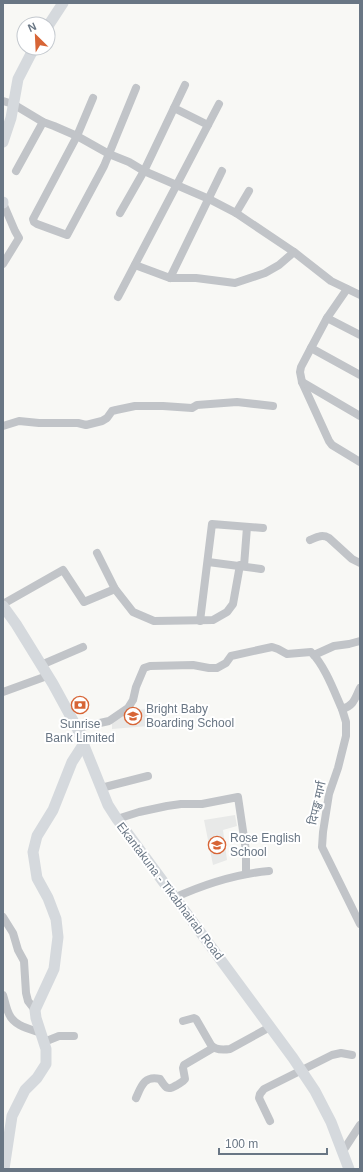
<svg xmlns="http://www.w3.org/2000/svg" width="363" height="1172" font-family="Arial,'Noto Sans Devanagari',sans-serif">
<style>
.built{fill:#e8e9e8}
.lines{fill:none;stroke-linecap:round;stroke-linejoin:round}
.street{stroke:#c1c4c8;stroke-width:8}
.secondary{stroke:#d5d9dd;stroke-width:11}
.labels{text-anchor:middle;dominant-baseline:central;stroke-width:4;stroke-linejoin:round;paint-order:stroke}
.poi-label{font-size:12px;fill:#697684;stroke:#fff;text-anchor:start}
.street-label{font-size:12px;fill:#697684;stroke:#fff}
</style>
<rect width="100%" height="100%" fill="#f8f8f5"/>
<g class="built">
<polygon points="147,709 149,726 112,729 112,720 124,711"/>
<polygon points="235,815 237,826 223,830 227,860 213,865 204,820"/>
</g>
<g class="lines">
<g class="street">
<polyline points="93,98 77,136 33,219 34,222 37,224 67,235 104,166 136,88"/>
<polyline points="3,101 13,104 43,122 54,126 77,136 109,154 129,162 144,171 209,199 236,213 294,252 331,281 360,295"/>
<polyline points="174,108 208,125"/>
<polyline points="16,171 43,122"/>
<polyline points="120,213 144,171 185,85"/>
<polyline points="236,213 249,191"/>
<polyline points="3,264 19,238 15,231 3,203"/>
<polyline points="135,265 170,278 196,278 235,283 265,273 279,265 294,252"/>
<polyline points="170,278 222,171"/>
<polyline points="347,289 327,318 311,348 301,367 300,372 302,382 329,441 332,445 360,462"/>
<polyline points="118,297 219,104"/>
<polyline points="327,318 360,335"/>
<polyline points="311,348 360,375"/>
<polyline points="302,382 360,416"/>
<polyline points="3,426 19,421 39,423 78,423 86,425 102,421 107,418 112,411 116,410 135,406 163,406 192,408 197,405 237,402 273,406"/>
<path d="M 310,540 C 317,537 322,534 329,538 L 352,559 L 360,563"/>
<polyline points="97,553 115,589 133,612 154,621 213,620 227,612 233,604 240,565"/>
<polyline points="208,562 261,569"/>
<polyline points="244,566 247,527"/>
<polyline points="3,604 63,570 84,602 115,589"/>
<polyline points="200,621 212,524 263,528"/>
<polyline points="314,655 334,646 349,644 360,641"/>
<polyline points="41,665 83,647"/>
<path d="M 360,688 C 355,698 354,706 342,709 L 346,722 L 346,736 L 338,768 L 329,794 L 323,832 L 322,847 L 360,924"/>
<polyline points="3,692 47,676"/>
<path d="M 77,728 L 109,721 L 128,708 L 133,700 L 136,687 L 144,668 L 150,666 L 193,665 L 209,668 L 217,668 L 226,663 L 231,656 L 272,647 L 278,649 L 287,654 L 311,652 C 325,666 334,691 342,709"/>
<polyline points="101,788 148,776"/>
<polyline points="117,819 139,812 167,806 181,804 202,804 238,797 246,851 246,874"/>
<path d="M 174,898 C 205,884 236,874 269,871"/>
<polyline points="3,917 13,933 18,950 24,961 26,993 28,1001 35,1010"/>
<path d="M 3,995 C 5,1001 6,1008 9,1014 C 14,1026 30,1029 41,1033"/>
<path d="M 183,1021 L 194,1018 L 196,1019 L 211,1045 C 215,1050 223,1050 230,1049 L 270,1027"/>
<polyline points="44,1042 59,1036 74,1036"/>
<path d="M 136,1098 C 141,1087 144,1075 160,1079 C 166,1088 167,1091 177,1085 C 180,1083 183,1082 185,1079 L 183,1068 L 184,1065 L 213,1048"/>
<polyline points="270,1121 259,1098 260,1094 264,1089 332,1055 341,1053 352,1055"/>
<polyline points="343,1151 360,1125"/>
</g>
<g class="secondary">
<polyline points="48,26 63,3"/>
<polyline points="3,142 11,118 18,79 34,48"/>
<polyline points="3,202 3,203"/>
<polyline points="3,606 16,624 53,684 77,728 108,805 117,819 293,1058 315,1091 331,1122 349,1169"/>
<polyline points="4,1169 12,1116 25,1090 37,1078 46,1064 46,1049 36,1018 35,1010 54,969 58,937 56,919 48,898 37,878 33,852 37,836 53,810 72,762 83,745"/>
</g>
</g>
<defs>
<symbol id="bank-ring" viewBox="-11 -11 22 22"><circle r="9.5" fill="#fff" stroke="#d76536" stroke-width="1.5"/><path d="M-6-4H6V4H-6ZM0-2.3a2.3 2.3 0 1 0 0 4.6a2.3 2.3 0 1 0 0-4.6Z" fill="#d76536"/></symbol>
<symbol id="school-ring" viewBox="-11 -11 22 22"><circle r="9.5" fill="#fff" stroke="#d76536" stroke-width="1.5"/><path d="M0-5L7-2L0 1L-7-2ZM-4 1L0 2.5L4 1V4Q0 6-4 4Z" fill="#d76536"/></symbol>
</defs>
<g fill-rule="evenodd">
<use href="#bank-ring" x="70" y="695" width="20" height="20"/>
<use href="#school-ring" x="123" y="706" width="20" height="20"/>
<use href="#school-ring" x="207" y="835" width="20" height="20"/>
</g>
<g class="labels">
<g class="poi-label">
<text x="146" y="709">Bright Baby<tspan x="146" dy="14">Boarding School</tspan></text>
<text x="80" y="724" text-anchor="middle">Sunrise<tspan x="80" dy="14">Bank Limited</tspan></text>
<text x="230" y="838">Rose English<tspan x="230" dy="14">School</tspan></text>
</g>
<g class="street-label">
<text transform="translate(317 803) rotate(-77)">दिपङ्ख मार्ग</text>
<text transform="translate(170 891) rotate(53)">Ekantakuna - Tikabhairab Road</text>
</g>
</g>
<rect width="363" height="1172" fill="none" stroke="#697684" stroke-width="8"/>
<g transform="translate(36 36) rotate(336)"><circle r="19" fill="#ffffff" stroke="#c3c8ce"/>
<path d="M0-3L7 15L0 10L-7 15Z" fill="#d76536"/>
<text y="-6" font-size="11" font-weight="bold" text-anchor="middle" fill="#697684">N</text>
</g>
<path d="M219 1148v6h108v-6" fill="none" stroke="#697684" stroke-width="2"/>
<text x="225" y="1148" font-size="12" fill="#697684" stroke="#ffffff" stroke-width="3" paint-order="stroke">100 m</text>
</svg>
